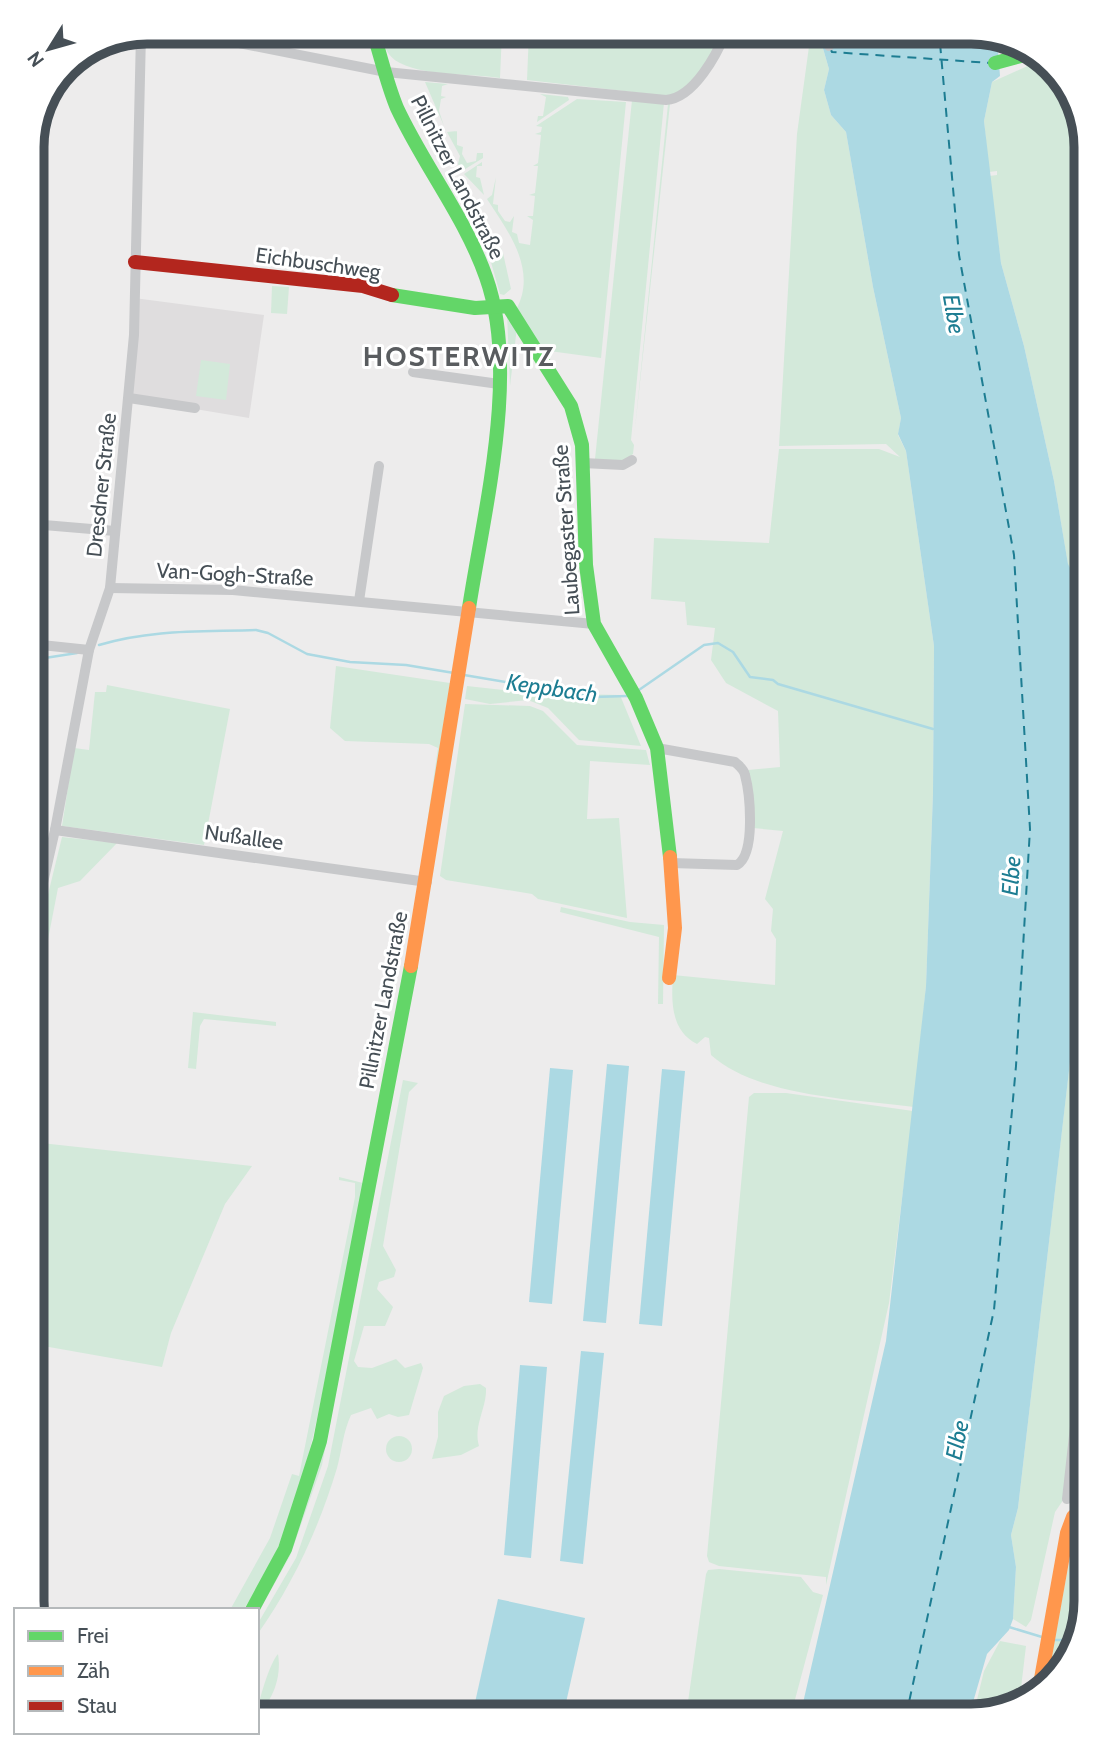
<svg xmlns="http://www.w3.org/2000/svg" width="1118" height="1748" font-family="Cabin,sans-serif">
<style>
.education{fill:#dfddde}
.green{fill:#d3e9da}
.water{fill:#acd9e3}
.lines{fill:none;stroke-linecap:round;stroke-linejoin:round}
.stream{stroke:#acd9e3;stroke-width:2.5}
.ferry{stroke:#1d7d92;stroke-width:2;stroke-dasharray:9 7;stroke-linecap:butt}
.street{stroke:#c7c8ca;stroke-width:10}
.fast{stroke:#63d668;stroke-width:14}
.slow{stroke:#ff974d;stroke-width:14}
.jam{stroke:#b3261e;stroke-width:14}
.labels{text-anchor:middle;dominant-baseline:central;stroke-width:6;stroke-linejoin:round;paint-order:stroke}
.street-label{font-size:21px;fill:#464f56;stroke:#fff}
.water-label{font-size:23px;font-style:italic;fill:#1d7d92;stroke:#fff}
.district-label{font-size:28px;font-weight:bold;letter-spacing:2px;fill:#595c5f;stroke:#fff}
.rim{fill:none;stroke:#464f56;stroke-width:9}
</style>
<rect width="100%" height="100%" fill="#edecec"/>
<polygon class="education" points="134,298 264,315 249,418 129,398"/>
<g class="green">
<path d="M 379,32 L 502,32 L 500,78 C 469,73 429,77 400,63 C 387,57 383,44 379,32 Z"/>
<path d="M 529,32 L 723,32 C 709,56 697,87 668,96 L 527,80 Z"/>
<path d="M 811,32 L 818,32 L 829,69 L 824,90 L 831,115 L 846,132 L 873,287 L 901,418 L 898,435 L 906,451 L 934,646 L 933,793 L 926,986 L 914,1107 C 854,1099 758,1097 711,1055 L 709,1038 L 705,1037 L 697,1044 C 671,1031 671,1002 673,975 L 775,985 L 776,939 L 771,931 L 773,909 L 765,899 L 783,831 L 753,828 L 748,770 L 780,767 L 778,711 L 726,683 L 711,660 L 715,628 L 687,625 L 685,602 L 651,599 L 654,538 L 769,543 L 779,449 L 879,449 L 900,457 L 886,444 L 779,446 L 797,134 Z"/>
<polygon points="1043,59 1074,95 1086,147 1086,1300 1066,1496 1055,1512 1031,1620 1026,1627 1013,1619 1016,1567 1011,1535 1018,1508 1072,1044 1084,801 1074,656 1078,583 1068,565 1054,481 1024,346 1001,263 989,176 997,175 997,171 989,172 984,121 992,82"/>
<polygon points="425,82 448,84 442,86 441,96 446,97 441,99 439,111 444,126"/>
<polygon points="540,94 568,97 569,100 537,122 538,116 543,116 546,97"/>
<path d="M 577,99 L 626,102 L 601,358 L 542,350 L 516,310 C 538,270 508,231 487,199 L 492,195 L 496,177 L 493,204 L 498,205 L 498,211 L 505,221 L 510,222 L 514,216 L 512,232 L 517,234 L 519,243 L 530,245 L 533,220 L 527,216 L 533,216 L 535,196 L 529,195 L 535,193 L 538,166 L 533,166 L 538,163 L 541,135 L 535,134 L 541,132 L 542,127 L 536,126 Z"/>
<polygon points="632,100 664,103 631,440 634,445 633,454 621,462 595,459"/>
<polygon points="668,104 670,104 634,438"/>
<polygon points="457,124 457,145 463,147 462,154 467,163 476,161 477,153 483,153 483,158 462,171 458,164 460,156 447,132 457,131"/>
<polygon points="482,162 482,166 477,166 476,177 480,178 484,195 464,174"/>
<polygon points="490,246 493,252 501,248 503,253 511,289 504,295 500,294 487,248"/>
<polygon points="272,286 289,287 287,314 271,313"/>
<polygon points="507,313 517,327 510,386"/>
<polygon points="201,360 230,364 226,400 196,396"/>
<polygon points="336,666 450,683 419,879 438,748 429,744 345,741 330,728"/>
<polygon points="107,685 230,709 204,845 62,826 74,748 89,750 95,692 106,692"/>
<polygon points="467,686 529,693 620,695 641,746 579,740 548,708 528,700 490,704 465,699"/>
<polygon points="465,704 530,706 543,711 577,745 646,750 650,765 590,761 587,819 619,818 627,918 538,899 532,894 446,880 440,876"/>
<polygon points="62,837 117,843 80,881 58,888 44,960 42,1037 32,1115 32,960"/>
<polygon points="561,907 630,922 664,925 663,1004 658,1004 659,937 560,912"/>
<polygon points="193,1012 276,1022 276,1026 204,1019 200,1026 196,1069 188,1068"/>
<path d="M 403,1080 L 418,1083 L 409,1092 L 383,1246 L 396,1270 L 394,1277 L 379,1282 L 377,1289 L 393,1307 L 385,1326 L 364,1326 L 354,1361 L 358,1367 L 372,1368 L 396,1359 L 405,1368 L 421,1363 L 423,1368 L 409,1415 L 398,1417 L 389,1414 L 377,1419 L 371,1408 L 351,1415 C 343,1432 342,1450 337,1468 C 319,1528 293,1584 257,1635 L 257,1625 L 296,1558 L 328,1466 Z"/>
<polygon points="754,1093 786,1093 913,1111 889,1303 826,1585 826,1577 719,1566 709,1562 707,1556 749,1097"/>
<polygon points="32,1142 252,1166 225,1204 171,1333 162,1367 32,1344"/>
<path d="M 339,1177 L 363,1183 C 352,1240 341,1298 330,1355 C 312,1445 296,1533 243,1610 L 230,1610 L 270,1538 L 292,1474 L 299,1476 L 355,1197 L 355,1183 L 339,1180 Z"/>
<polygon points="366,1235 322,1465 290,1556 257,1615 289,1557"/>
<path d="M 480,1384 L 486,1388 C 487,1408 473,1425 479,1446 L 461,1455 L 432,1459 L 438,1437 L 438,1412 L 444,1396 L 464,1386 Z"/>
<circle cx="399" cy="1449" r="13"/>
<path d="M 1073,1542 L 1086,1547 C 1086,1578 1086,1670 1047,1677 Z"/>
<polygon points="719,1569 801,1577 813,1592 823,1595 793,1707 801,1710 800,1716 686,1716 706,1574 708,1570"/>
<polygon points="1000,1641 1026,1646 1019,1705 973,1716 984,1671"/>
<path d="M 278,1654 C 282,1678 272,1701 257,1716 C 257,1704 270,1662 278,1654 Z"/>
</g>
<g class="water">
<polygon points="828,32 979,32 997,38 1000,76 992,82 984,121 1001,263 1024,346 1054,481 1068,564 1078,583 1074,656 1084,801 1072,1045 1018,1508 1011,1535 1016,1567 1013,1619 1009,1630 987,1654 969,1716 800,1716 886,1341 926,986 933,793 934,646 906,451 898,434 901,418 873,287 846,132 831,115 824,90 829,69 822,45 825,44"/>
<polygon points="607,1064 629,1066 606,1323 583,1321"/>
<polygon points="550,1068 573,1070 552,1304 529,1302"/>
<polygon points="662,1069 685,1071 662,1326 639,1324"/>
<polygon points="581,1351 604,1353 583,1564 560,1561"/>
<polygon points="520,1365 547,1367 531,1558 504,1555"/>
<polygon points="498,1599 585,1618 563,1716 472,1716"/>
</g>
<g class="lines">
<g class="stream">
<path d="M 99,645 C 152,629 202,632 256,630 L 268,633 L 307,654 L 350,662 L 406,665 L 454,673"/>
<polyline points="32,660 77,653"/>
<polyline points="464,675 594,697 627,696"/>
<polyline points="636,692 704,645 718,643 733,652 750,677 773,680 778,684 933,729"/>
<polyline points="1009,1627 1042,1637"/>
<polyline points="1054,1640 1075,1640"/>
</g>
<g class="ferry">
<polyline points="830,48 832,52 990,63"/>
<polyline points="906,1716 994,1310 1016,1066 1030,829 1014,555 959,255 939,32"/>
</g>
<g class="street">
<path d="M 183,32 L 386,72 L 666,100 C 694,98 717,54 726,32"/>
<polyline points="823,32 829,46"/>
<polyline points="413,372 499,384"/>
<polyline points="129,398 195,408"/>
<polyline points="583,463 623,465 632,460"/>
<polyline points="32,524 115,531"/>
<polyline points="110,588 233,590 594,624"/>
<polyline points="359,601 379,466"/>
<polyline points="32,644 89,650"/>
<path d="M 657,748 L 735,762 C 739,766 744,769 745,775 C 750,794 756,854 737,865 L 671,863"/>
<polyline points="55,830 427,882"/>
<polyline points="32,878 42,879"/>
<polyline points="32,931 55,830 89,650 110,588 134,335 141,34"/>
<polyline points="1067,1499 1086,1327"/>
</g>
<g class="fast">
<path d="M 373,32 C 381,57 387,84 397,108 C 424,166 465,217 486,277 C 520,372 484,510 469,608"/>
<polyline points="995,63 1036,52"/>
<polyline points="392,295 475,308 508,306 571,406 582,445 586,565 594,624 636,698 657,748 670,857"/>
<polyline points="252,1610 285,1549 320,1441 411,966"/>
</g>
<g class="slow">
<polyline points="411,966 469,608"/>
<polyline points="669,978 675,928 670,857"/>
<polyline points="1039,1690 1067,1533 1073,1517 1086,1505"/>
</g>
<polyline class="jam" points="135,262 363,286 392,295"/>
</g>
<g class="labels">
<g class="street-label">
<text transform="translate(458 177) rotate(63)">Pillnitzer Landstraße</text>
<text transform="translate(318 263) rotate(8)">Eichbuschweg</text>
<text transform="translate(101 485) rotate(-84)">Dresdner Straße</text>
<text transform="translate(566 530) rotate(-94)">Laubegaster Straße</text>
<text transform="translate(235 574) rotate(3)">Van-Gogh-Straße</text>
<text transform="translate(244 837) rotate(8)">Nußallee</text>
<text transform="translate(383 1000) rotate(-79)">Pillnitzer Landstraße</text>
</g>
<g class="water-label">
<text transform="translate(954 314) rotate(80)">Elbe</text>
<text transform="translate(552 688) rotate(8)">Keppbach</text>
<text transform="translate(1011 876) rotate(-86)">Elbe</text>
<text transform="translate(957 1440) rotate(-79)">Elbe</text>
</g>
<g class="district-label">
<text x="459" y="356">HOSTERWITZ</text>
</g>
</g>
<path d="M0 0H1118V1748H0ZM147 44H971A103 103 0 0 1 1074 147V1601A103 103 0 0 1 971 1704H147A103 103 0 0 1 44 1601V147A103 103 0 0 1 147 44Z" fill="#fff" fill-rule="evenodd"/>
<path class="rim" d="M147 44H971A103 103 0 0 1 1074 147V1601A103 103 0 0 1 971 1704H147A103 103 0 0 1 44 1601V147A103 103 0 0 1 147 44Z"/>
<rect x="14" y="1608" width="245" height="126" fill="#ffffff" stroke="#b5b9bb" stroke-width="2"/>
<rect x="28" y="1631" width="35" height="10" fill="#63d668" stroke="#b5b9bb" stroke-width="2"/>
<text x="77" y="1643" font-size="21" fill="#464f56">Frei</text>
<rect x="28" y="1666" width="35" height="10" fill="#ff974d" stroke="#b5b9bb" stroke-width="2"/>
<text x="77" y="1678" font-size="21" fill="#464f56">Zäh</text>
<rect x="28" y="1701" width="35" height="10" fill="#b3261e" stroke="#b5b9bb" stroke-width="2"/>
<text x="77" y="1713" font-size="21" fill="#464f56">Stau</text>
<g transform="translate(49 49) rotate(233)" stroke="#ffffff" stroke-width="5" paint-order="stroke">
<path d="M0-5L12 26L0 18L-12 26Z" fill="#464f56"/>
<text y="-10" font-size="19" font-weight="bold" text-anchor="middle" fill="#464f56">N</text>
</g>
</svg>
